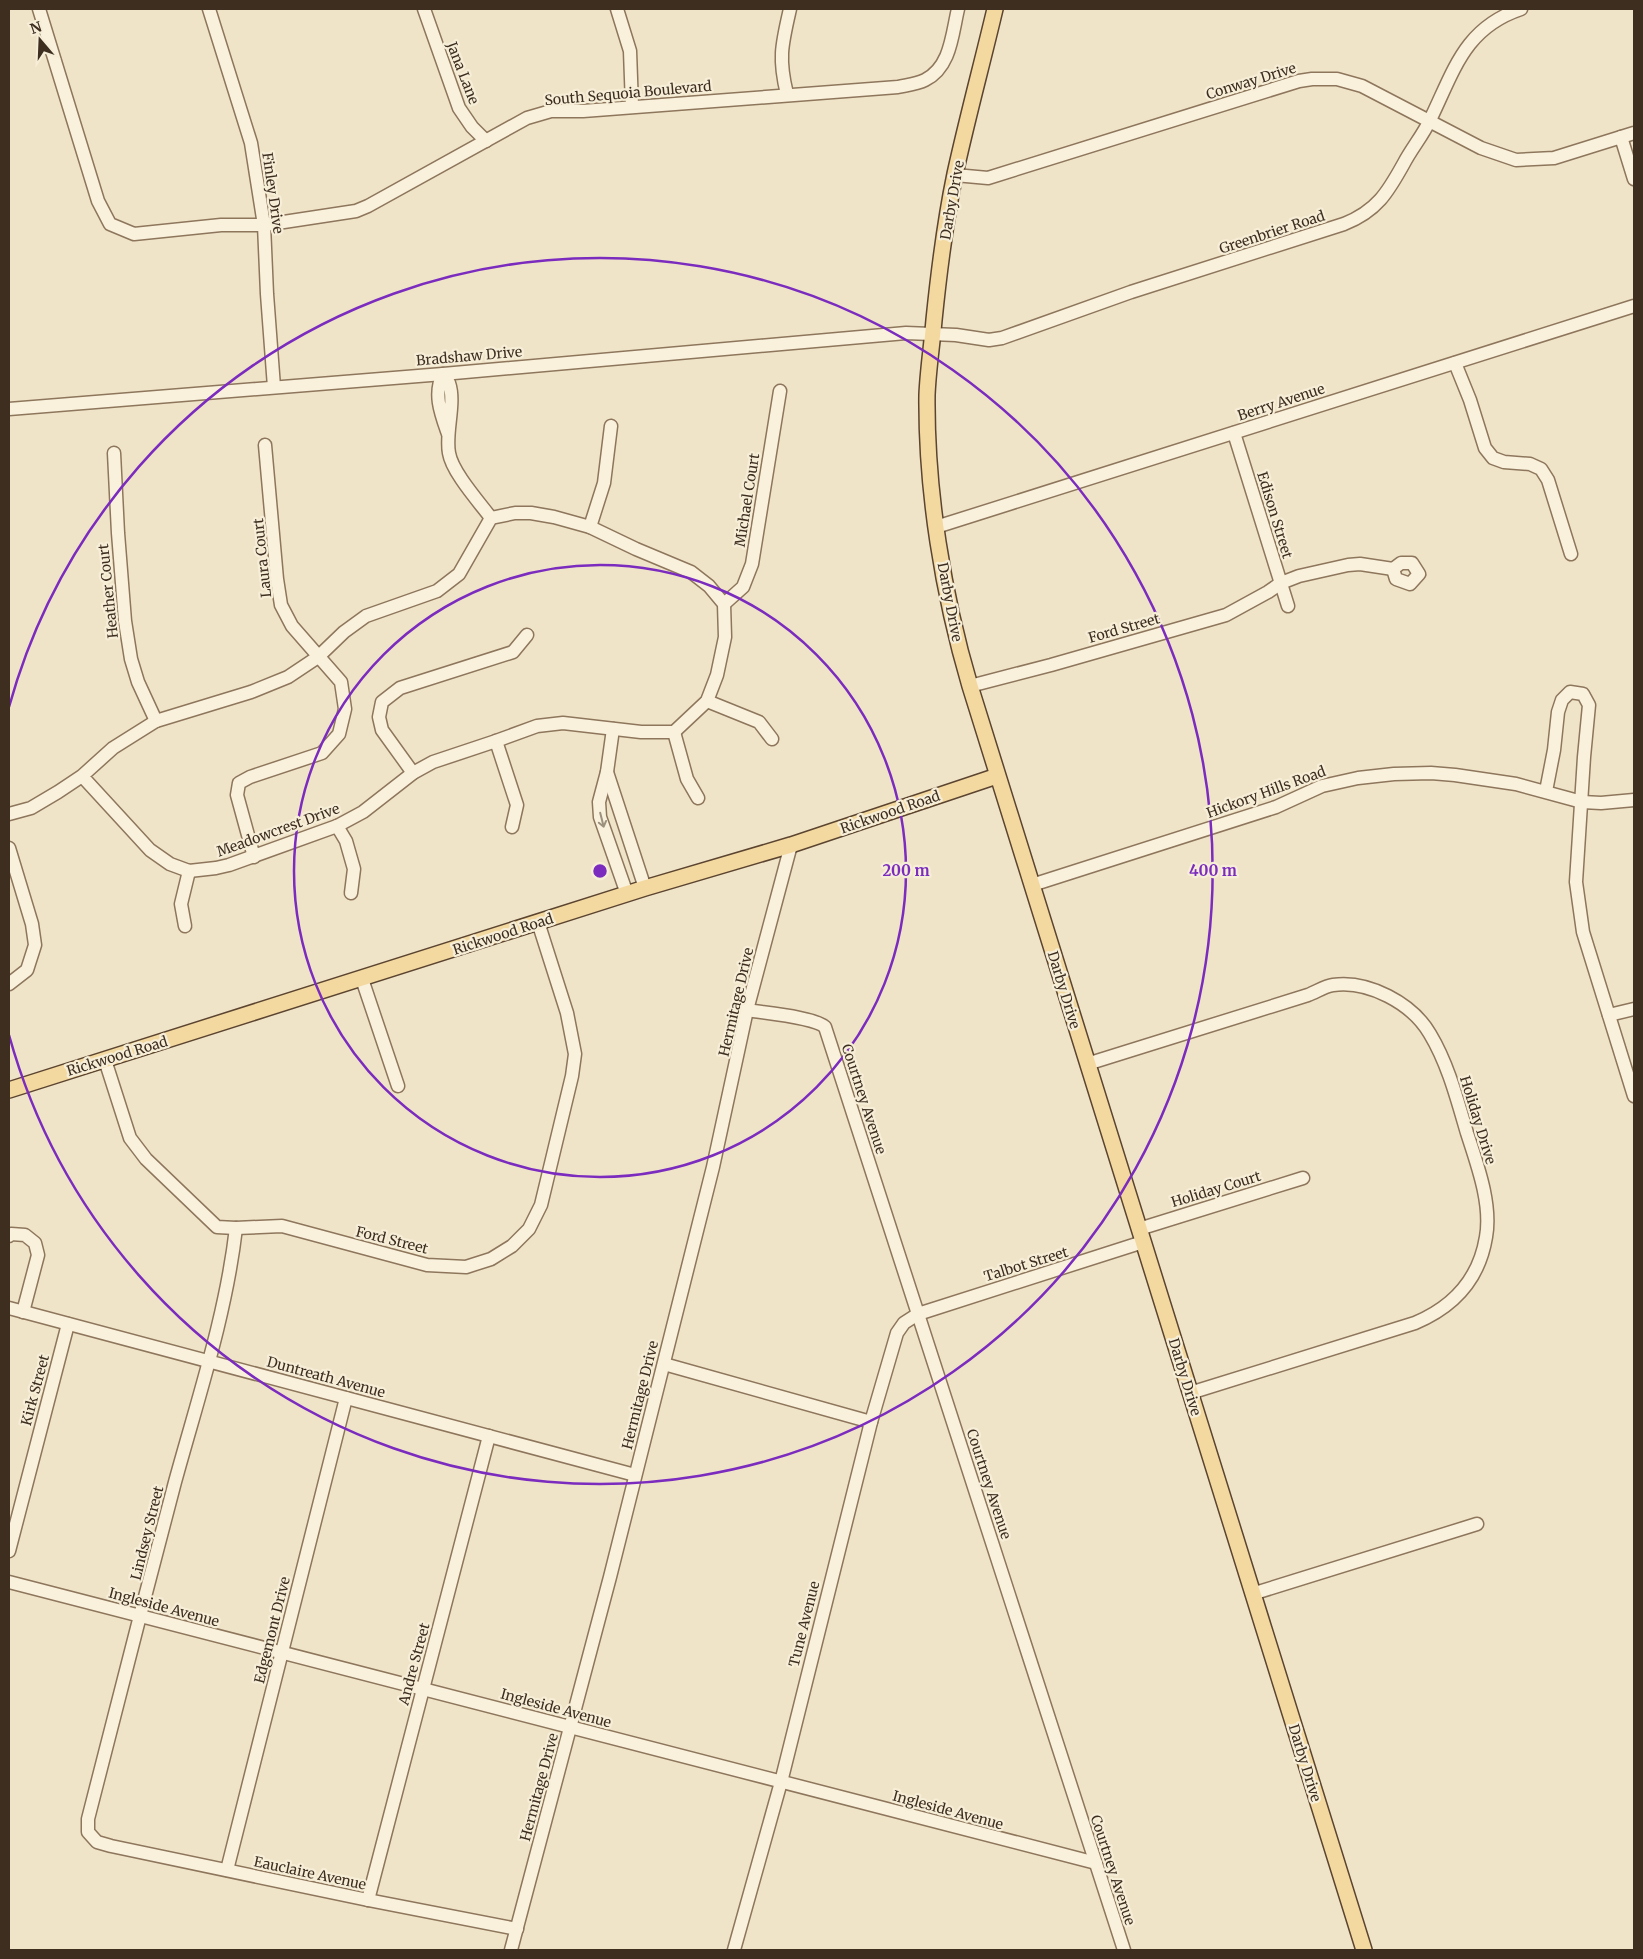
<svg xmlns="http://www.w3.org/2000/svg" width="1643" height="1959" font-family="Merriweather,serif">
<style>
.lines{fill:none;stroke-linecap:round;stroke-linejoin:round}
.minor-casing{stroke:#8d765c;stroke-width:15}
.major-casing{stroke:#5b4430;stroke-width:18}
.minor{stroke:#faf1dc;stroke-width:12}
.major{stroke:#f3d9a0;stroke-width:15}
.oneway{stroke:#9c907e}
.ring{fill:none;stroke:#7b2cbf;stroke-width:2.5}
.labels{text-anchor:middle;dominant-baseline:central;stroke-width:4.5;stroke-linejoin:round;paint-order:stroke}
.street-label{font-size:14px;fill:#3d2e20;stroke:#f7eed8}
.centre{fill:#7b2cbf;stroke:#f7eed8;stroke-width:2.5}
.ring-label{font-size:15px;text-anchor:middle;font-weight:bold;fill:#7b2cbf;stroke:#f7eed8;stroke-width:4.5;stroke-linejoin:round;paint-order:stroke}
</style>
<rect width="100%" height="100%" fill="#f0e4c8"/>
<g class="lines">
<defs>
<g id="minor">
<path d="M 39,9 L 98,201 L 110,224 L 134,234 L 221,225 L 264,225 L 356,211 L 368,206 L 527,118 L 551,111 L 583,111 L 898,87 C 907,85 917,84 925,80 C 951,67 952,34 958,9"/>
<polyline points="209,9 251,143 264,225 267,294 274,387"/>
<polyline points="424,9 459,108 472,127 486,141"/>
<polyline points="617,9 630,51 632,106"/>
<path d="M 787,94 C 778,58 782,44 790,9"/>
<polyline points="1621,137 1634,179"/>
<polyline points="955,175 988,178 1299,81 1312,79 1337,79 1362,86 1481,148 1516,160 1554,158 1634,133"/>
<polyline points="1455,363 1470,400 1485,448 1493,458 1504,462 1530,464 1541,469 1548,480 1571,554"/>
<path d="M 9,409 L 443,374 L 906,333 L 956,335 L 989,340 L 1002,338 L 1131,292 L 1344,224 C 1377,211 1388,192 1404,163 C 1412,148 1423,135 1430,120 C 1454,71 1464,28 1521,9"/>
<polyline points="1234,433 1288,606"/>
<path d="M 448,434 C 441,414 433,394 443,374 C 445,376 448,380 449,383 C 456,403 445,433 449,453 C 452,472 479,502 491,518"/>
<polyline points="114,453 118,533 125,621 131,659 138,682 156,721"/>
<polyline points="590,527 604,483 611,426"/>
<polyline points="936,527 1634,306"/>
<polygon points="1401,563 1412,563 1419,574 1410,584 1396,579 1393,569"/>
<polyline points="724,604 743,587 752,564 780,391"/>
<polyline points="970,686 1051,665 1226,615 1268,592 1281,583 1299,576 1348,565 1360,564 1393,569"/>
<polyline points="707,701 759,722 772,739"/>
<polyline points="613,729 607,772 599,802 600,817 627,894"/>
<polyline points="674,732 687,779 698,798"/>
<polyline points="496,741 517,805 512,827"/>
<polyline points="607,772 645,888"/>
<polyline points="413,773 382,730 379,717 382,702 400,688 513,652 527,635"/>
<polyline points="1546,791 1554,750 1558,712 1562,700 1570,692 1583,694 1589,705 1584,757 1576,882 1583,932 1634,1096"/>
<polyline points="9,814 31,808 58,792 82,776 113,748 156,721 251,692 288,677 318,657 344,632 366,616 437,591 459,574 491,518 515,513 531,513 554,517 590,527 636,549 691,572 709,586 724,604 725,637 717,675 707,701 674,732 641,732 563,723 537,726 496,741 433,762 413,773 363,812 337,826 229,865 216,868 189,871 170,864 150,850 82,776"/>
<polyline points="337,826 346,841 354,869 351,893"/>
<polyline points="9,848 32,924 35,945 27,970 9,984"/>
<polyline points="254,857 237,795 239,783 250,777 322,753 339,734 345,709 341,682 292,626 281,605 277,579 265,445"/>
<polyline points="1032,885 1276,807 1322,786 1358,778 1394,774 1431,773 1455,775 1516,784 1582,802 1601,803 1634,800"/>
<polyline points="185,926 181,904 189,871"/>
<polyline points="362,979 398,1086"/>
<path d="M 747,1010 C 764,1013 814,1017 825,1027 L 1124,1950"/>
<polyline points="1609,1015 1634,1009"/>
<polyline points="105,1060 130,1138 146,1159 217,1227 236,1228 282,1226 427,1265 466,1267 491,1259 512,1246 529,1229 541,1205 572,1076 575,1054 567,1013 538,922"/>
<path d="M 1087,1064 L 1308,995 C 1316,992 1325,986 1333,985 C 1368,980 1412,1003 1430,1034 C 1448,1064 1457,1099 1467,1133 C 1477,1164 1492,1204 1486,1237 C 1479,1280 1453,1307 1415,1323 L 1190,1393"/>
<path d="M 236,1228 C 226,1315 198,1398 175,1482 C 145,1594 117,1707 88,1819 L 88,1832 L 97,1842 L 111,1846 L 368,1900 L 517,1929"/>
<polyline points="1139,1229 1303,1178"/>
<polyline points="9,1236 11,1234 25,1235 35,1243 38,1255 23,1312"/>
<polyline points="9,1308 635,1475"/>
<polyline points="664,1364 871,1422"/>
<polyline points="9,1551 68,1324"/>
<polyline points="9,1582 1096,1863"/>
<polyline points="1252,1594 1477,1524"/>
<polyline points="227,1870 346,1398"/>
<polyline points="368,1900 489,1436"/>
<polyline points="511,1950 610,1577 713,1167 747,1010 791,845"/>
<polyline points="734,1950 781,1782 871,1422 897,1333 904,1323 918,1314 1143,1242"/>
</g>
<g id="major">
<path d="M 995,9 C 982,64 967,119 955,174 C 945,222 939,271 934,320 C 932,345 928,370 927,395 C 926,490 943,595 970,686 L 1364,1950"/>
<polyline points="9,1090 645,888 791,845 997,776"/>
</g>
</defs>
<use href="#minor" class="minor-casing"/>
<use href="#major" class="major-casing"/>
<use href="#minor" class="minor"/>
<use href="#major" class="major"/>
</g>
<defs><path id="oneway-shaft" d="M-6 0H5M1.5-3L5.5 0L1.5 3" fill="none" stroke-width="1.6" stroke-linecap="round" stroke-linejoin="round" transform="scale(1.25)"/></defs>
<use class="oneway" href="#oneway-shaft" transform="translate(602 820) rotate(76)"/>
<g class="ring">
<circle cx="600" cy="871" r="306"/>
<path d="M9 707A613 613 0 1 1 9 1035"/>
</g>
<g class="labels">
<g class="street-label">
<text transform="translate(463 73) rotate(69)">Jana Lane</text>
<text transform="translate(1251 81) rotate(-17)">Conway Drive</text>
<text transform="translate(628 93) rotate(-5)">South Sequoia Boulevard</text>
<text transform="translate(273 193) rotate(82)">Finley Drive</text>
<text transform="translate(952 200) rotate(-80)">Darby Drive</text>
<text transform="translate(1272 232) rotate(-18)">Greenbrier Road</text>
<text transform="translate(469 356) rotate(-5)">Bradshaw Drive</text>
<text transform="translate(1281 402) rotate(-18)">Berry Avenue</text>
<text transform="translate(747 500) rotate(-81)">Michael Court</text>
<text transform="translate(1275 515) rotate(73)">Edison Street</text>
<text transform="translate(262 558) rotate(-96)">Laura Court</text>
<text transform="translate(108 591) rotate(-96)">Heather Court</text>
<text transform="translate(950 602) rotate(79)">Darby Drive</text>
<text transform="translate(1124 628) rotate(-16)">Ford Street</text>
<text transform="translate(1266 792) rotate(-20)">Hickory Hills Road</text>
<text transform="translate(890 812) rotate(-19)">Rickwood Road</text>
<text transform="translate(278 830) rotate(-20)">Meadowcrest Drive</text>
<text transform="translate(503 934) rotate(-18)">Rickwood Road</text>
<text transform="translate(1064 990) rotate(73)">Darby Drive</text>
<text transform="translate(736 1002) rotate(-77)">Hermitage Drive</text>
<text transform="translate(117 1056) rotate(-17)">Rickwood Road</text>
<text transform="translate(864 1099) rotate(72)">Courtney Avenue</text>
<text transform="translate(1478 1120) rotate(73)">Holiday Drive</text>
<text transform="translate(1216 1189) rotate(-17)">Holiday Court</text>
<text transform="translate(392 1240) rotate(14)">Ford Street</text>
<text transform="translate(1026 1264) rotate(-17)">Talbot Street</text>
<text transform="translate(326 1377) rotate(15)">Duntreath Avenue</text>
<text transform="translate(1185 1377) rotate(73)">Darby Drive</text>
<text transform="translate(35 1390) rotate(-75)">Kirk Street</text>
<text transform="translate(640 1395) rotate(-76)">Hermitage Drive</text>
<text transform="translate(989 1484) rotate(72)">Courtney Avenue</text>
<text transform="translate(147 1533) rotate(-76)">Lindsey Street</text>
<text transform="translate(164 1607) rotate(15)">Ingleside Avenue</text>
<text transform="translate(804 1624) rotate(-76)">Tune Avenue</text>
<text transform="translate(272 1630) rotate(-76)">Edgemont Drive</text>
<text transform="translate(414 1664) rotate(-75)">Andre Street</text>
<text transform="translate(556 1708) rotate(15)">Ingleside Avenue</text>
<text transform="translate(1305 1763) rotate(73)">Darby Drive</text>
<text transform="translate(539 1787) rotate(-75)">Hermitage Drive</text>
<text transform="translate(948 1810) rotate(15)">Ingleside Avenue</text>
<text transform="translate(1113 1870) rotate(72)">Courtney Avenue</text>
<text transform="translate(310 1873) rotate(12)">Eauclaire Avenue</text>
</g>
</g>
<circle cx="600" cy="871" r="8" class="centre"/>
<g class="ring-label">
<text x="906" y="876">200 m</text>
<text x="1213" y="876">400 m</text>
</g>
<rect width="1643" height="1959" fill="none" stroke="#3d2e20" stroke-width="20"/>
<g transform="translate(40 40) rotate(341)" stroke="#f7eed8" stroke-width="4" paint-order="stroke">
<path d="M0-4L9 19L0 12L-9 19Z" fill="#3d2e20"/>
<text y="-8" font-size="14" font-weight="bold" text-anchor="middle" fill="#3d2e20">N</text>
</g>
</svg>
